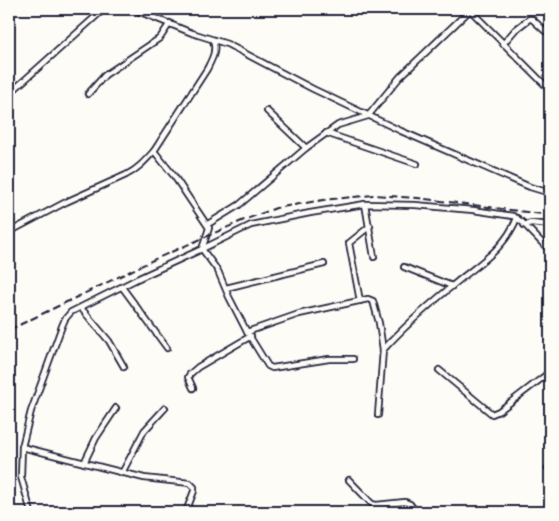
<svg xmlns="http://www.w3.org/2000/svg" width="559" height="521" font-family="Mynerve,sans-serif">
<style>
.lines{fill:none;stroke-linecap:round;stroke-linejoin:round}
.minor-casing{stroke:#22223b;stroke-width:8}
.minor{stroke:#fdfcf7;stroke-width:4.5}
.rail{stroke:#22223b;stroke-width:2;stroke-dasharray:8 4;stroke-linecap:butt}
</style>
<rect width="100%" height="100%" fill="#fdfcf7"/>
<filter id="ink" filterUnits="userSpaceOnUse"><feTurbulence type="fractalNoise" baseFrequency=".02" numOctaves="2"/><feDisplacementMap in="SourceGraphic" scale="10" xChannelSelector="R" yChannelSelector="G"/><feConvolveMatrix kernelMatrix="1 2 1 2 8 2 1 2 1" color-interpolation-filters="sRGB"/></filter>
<g filter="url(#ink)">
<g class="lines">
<defs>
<g id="minor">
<polyline points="133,9 192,33 227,44 313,89 401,131 530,187 550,193"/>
<polyline points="469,9 550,90"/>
<polyline points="503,44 515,30 529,19 532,19 545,31"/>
<polyline points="9,94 104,9"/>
<polyline points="88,94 105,75 160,38 170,23"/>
<polyline points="267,111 306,148"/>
<polyline points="326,133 417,164"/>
<polyline points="154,151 174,176 209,228 202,249 218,271 229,297 247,332 268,366 272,368 329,359 353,359"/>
<polyline points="365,204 374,257"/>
<polyline points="208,224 239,205 306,148 338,125 368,116 400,77 470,10"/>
<polyline points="524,225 531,223 550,225"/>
<path d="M 9,232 L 66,202 L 126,175 C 138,169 145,161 154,151 L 207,69 C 212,59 217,51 213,40"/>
<polyline points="404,267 452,286"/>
<polyline points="122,287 167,348"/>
<polyline points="226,288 324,264"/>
<polyline points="360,301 349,243 370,226"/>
<polyline points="81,308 109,341 124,367"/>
<polyline points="247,332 299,314 368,299 373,301 379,323 383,350"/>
<polyline points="439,370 492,414 499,411 550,372"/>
<polyline points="193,388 188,377 190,374 198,367 251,336"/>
<path d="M 378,415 L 383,350 C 402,329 429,305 451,287 C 476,265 504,251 517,218"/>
<polyline points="22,447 144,478 190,483 194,487 194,491 187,509"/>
<polyline points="84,463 96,438 116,408"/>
<polyline points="548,468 550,471"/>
<polyline points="122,473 144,431 165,408"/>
<polyline points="349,480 372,504 376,505 405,502 410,504 416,512"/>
<polyline points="31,512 21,477 22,447 31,411 62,326 65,319 71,312 139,278 202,249 251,225 310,213 365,204 415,205 473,210 513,216 522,222 550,251"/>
</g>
</defs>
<use href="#minor" class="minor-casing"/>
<use href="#minor" class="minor"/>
<polyline class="rail" points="9,330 153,260 244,220 276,208 323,200 373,195 418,198 550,215"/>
</g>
</g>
<rect width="559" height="521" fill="none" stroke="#fdfcf7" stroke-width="30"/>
<rect x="15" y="15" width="529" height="491" fill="none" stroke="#22223b" stroke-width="2" filter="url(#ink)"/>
</svg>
